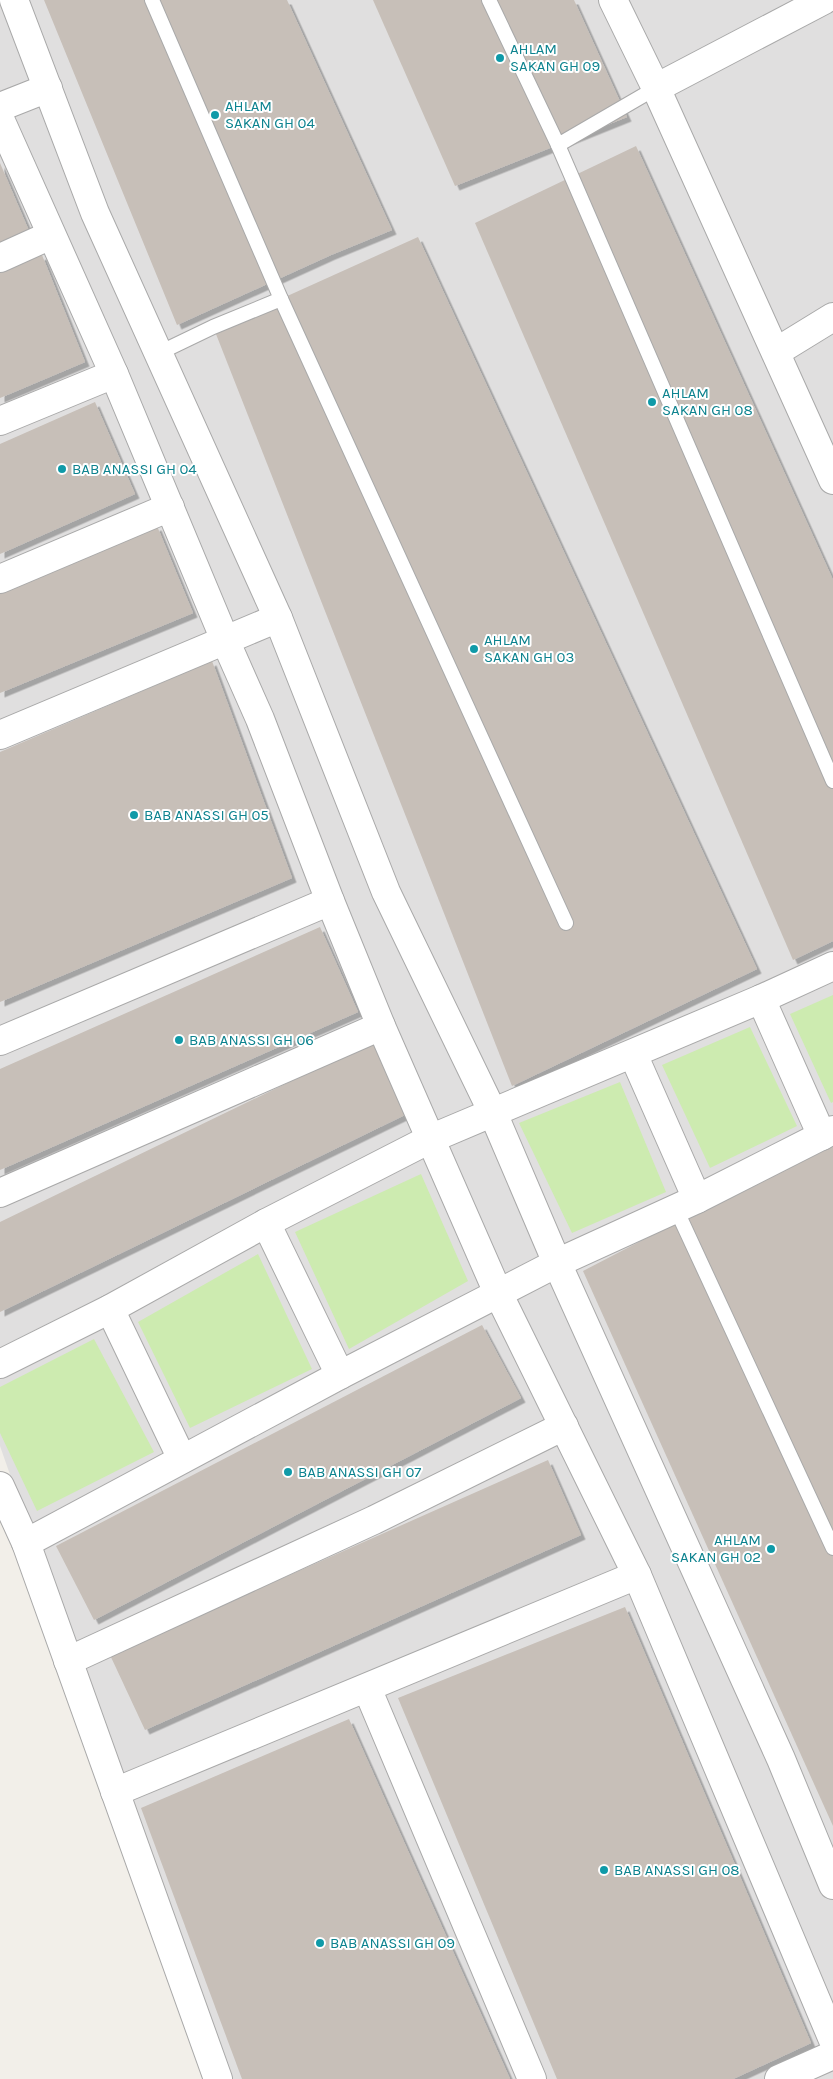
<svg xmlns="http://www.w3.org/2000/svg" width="833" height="2079" font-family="Karla,sans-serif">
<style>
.residential{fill:#e0dfdf}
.garden{fill:#cdebb0}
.building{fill:#c7bfb8;filter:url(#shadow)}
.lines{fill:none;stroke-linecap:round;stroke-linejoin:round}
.lane-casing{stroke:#a9a9a9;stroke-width:16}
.street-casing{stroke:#a9a9a9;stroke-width:30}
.lane{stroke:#fff;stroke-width:14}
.street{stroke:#fff;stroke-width:28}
.culture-dot{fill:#0f9aa8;stroke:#fff;stroke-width:2}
.labels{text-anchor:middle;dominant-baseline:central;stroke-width:4;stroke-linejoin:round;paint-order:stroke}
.culture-label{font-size:15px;fill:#0d838f;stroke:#fff;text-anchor:start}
</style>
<defs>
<filter id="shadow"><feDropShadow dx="4.5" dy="4.5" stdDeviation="0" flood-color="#0004"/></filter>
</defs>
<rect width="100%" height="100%" fill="#f2efe9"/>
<polygon class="residential" points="0,0 833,0 833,2079 222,2079 0,1446"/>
<g class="garden">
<polygon points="833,995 833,1102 831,1103 790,1014"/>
<polygon points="750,1027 797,1126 710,1168 662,1065"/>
<polygon points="620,1082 666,1192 572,1233 519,1123"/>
<polygon points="421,1174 468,1281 349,1349 295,1232"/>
<polygon points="258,1254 312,1369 190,1428 138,1322"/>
<polygon points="94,1339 154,1452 37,1511 0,1433 0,1387"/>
</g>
<g class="building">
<polygon points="44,0 287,0 392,230 331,255 177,325"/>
<polygon points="373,0 574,0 627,117 455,186"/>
<polygon points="636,146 833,580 833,941 793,960 475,223"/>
<polygon points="0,163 29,231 0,243"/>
<polygon points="418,237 757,969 512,1086 214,329"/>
<polygon points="42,255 85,362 0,398 0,273"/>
<polygon points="95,402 135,494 0,554 0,444"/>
<polygon points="157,526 193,613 0,693 0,591"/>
<polygon points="212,661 292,878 0,1002 0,752"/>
<polygon points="320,927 358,1012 0,1170 0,1069"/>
<polygon points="376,1040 411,1112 0,1312 0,1222"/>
<polygon points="833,1141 833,1826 583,1271"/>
<polygon points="482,1325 521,1398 94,1620 56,1546"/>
<polygon points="548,1460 581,1535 145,1730 110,1655"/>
<polygon points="625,1607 811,2043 733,2079 557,2079 398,1698"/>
<polygon points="349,1719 510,2079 242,2079 141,1808"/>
</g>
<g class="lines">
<defs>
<g id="lane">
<polyline points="152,0 281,299 566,923"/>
<polyline points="489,0 558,145 656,88"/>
<polyline points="558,145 833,781"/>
<polyline points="159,353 213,327 281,299"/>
<polyline points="676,1209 833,1548"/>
</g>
<g id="street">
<polyline points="14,0 95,213 278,618 386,892 493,1113 557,1263 781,1759 833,1885"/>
<polyline points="613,0 656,88 833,480"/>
<polyline points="656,88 824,0"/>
<polyline points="0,107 48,88"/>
<polyline points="0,119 114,374 225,640 260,719 330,901 381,1026 498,1293 637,1575 833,2040"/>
<polyline points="0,258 51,235"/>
<polyline points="776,352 833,317"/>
<polyline points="0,421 114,374"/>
<polyline points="0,579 170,507"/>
<polyline points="0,735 278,618"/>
<polyline points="761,999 822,1136"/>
<polyline points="0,1041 330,901"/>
<polyline points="633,1054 697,1199"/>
<polyline points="0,1193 381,1026"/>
<polyline points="266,1223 340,1375"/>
<polyline points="110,1309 182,1459"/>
<polyline points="0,1364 110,1309 266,1223 430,1139 761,999 833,966"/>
<polyline points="0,1486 26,1543 218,2079"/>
<polyline points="26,1543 340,1375 557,1263 697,1199 833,1130"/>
<polyline points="68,1661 374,1520 564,1426"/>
<polyline points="367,1688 532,2079"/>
<polyline points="115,1792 637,1575"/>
<polyline points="779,2079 833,2055"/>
</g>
</defs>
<use href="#lane" class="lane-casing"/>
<use href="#street" class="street-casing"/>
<use href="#lane" class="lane"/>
<use href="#street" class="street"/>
</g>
<g class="culture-dot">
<circle cx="500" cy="58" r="5"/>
<circle cx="215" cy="115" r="5"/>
<circle cx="652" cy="402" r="5"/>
<circle cx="62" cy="469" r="5"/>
<circle cx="474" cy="649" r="5"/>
<circle cx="134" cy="815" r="5"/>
<circle cx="179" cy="1040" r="5"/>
<circle cx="288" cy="1472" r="5"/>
<circle cx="771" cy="1549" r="5"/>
<circle cx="604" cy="1870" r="5"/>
<circle cx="320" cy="1943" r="5"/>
</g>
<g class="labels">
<g class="culture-label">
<text x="510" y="49">AHLAM<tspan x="510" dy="17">SAKAN GH 09</tspan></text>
<text x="225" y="106">AHLAM<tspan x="225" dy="17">SAKAN GH 04</tspan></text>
<text x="662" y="393">AHLAM<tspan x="662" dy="17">SAKAN GH 08</tspan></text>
<text x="72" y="469">BAB ANASSI GH 04</text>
<text x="484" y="640">AHLAM<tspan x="484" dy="17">SAKAN GH 03</tspan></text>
<text x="144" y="815">BAB ANASSI GH 05</text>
<text x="189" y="1040">BAB ANASSI GH 06</text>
<text x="298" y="1472">BAB ANASSI GH 07</text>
<text x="761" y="1540" text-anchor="end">AHLAM<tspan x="761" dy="17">SAKAN GH 02</tspan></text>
<text x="614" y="1870">BAB ANASSI GH 08</text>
<text x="330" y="1943">BAB ANASSI GH 09</text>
</g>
</g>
</svg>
